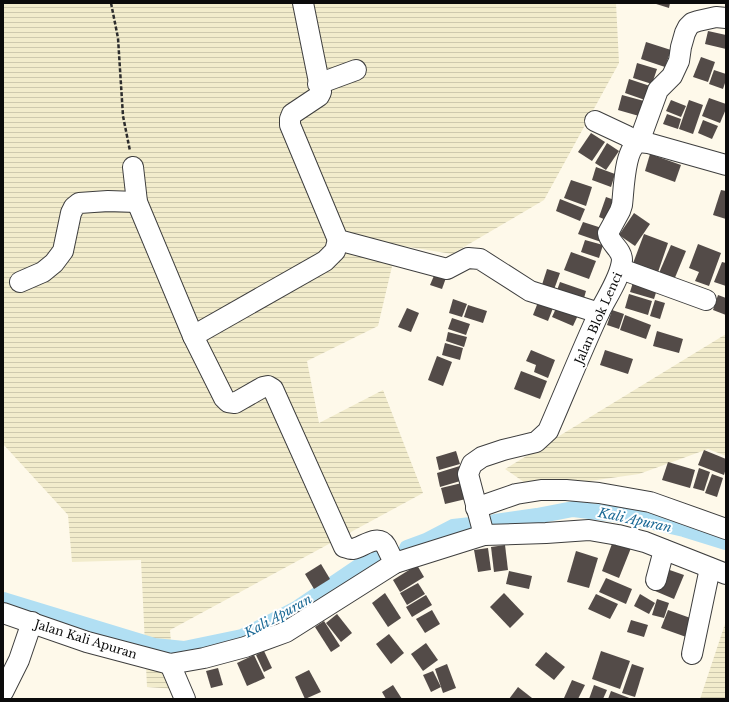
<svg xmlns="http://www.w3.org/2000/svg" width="729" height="702" font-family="'Libre Baskerville',serif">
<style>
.farmland{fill:url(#farmland-rules)}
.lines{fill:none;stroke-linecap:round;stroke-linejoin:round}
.canal{stroke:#b1dff3;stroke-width:16}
.building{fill:#534b48}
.minor-casing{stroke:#3e3e3e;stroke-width:22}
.path{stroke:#2d2d2d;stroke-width:2.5;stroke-dasharray:4 2;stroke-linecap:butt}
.minor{stroke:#fff;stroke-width:20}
.labels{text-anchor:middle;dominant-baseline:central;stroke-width:4;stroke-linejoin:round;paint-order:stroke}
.street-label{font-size:12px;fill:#0b0b0b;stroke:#fff}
.water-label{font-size:13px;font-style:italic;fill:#1b6995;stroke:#fff}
</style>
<defs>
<pattern id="farmland-rules" width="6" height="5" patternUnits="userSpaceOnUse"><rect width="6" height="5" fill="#f2eccc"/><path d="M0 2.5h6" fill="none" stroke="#cec9ae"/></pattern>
</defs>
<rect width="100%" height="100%" fill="#fef9ea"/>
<g class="farmland">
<polygon points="3,3 616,3 619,63 544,200 452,254 397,245 378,326 307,361 319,423 383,390 423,493 170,630 175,689 147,687 141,560 72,562 68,515 3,444"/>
<polygon points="726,334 726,456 708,449 639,474 534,489 505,469"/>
<polygon points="726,621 726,699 700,699"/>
</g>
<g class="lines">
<g class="canal">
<polyline points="495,522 537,516 573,509 623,515 684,529 726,542"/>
<polyline points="407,548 426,541 453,527 471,525"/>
<polyline points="3,600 154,646 184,649 242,637 296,609 361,565 383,557"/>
</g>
</g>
<g class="building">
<polygon points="653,3 670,3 669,8"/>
<polygon points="708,31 726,35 726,49 705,44"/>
<polygon points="646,42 671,50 665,67 641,59"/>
<polygon points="701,57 715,62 708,82 693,77"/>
<polygon points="637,63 657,69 652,84 633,78"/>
<polygon points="714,70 726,74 726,80 723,89 709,84"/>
<polygon points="629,79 650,86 645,100 625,93"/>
<polygon points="622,95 644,101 639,116 618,110"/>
<polygon points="709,98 726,104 726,109 720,123 702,116"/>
<polygon points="671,100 686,106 681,117 666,111"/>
<polygon points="689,100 703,105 693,134 679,129"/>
<polygon points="667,114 681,119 678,129 663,124"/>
<polygon points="703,120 718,126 712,139 698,133"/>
<polygon points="591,133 605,142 592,161 578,152"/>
<polygon points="607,143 619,151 606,170 595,163"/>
<polygon points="650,154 681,165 675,182 645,171"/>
<polygon points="596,167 615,174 611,187 592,180"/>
<polygon points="571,180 592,187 586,206 564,198"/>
<polygon points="721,190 726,191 726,219 713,215"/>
<polygon points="606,197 620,202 613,223 599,217"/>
<polygon points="560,199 585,209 580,221 556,211"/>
<polygon points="634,213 650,224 635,246 619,235"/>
<polygon points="583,222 608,230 604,243 578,234"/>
<polygon points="644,234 668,243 657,275 632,266"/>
<polygon points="585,240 603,245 599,258 581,252"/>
<polygon points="698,244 721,253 709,286 695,281 699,272 689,268"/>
<polygon points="671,245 686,251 674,280 659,273"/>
<polygon points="571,252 596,261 589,279 564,270"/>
<polygon points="722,262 726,263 726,286 714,282"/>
<polygon points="547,269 560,273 552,295 540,291"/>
<polygon points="436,271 447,275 442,289 430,285"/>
<polygon points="634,279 658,286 654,299 630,292"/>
<polygon points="560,282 586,291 582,305 555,296"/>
<polygon points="629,294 652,301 648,315 625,308"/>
<polygon points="718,295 726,298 726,315 713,310"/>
<polygon points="540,297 555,303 548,321 533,315"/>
<polygon points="453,299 467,304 462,317 449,313"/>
<polygon points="655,300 665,303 660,319 650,316"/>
<polygon points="558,304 579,313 573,326 552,317"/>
<polygon points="468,305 487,311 483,323 464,317"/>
<polygon points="407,308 419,313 411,332 398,327"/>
<polygon points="612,310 624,314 619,329 607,325"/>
<polygon points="625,315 651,325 646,339 620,330"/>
<polygon points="452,318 470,324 466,335 448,329"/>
<polygon points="657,331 683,339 679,353 653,346"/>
<polygon points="448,332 467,337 464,347 446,341"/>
<polygon points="445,343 463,348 460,360 442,355"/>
<polygon points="531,350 555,360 548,378 534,372 536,365 526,361"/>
<polygon points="605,350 633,359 628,374 600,365"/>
<polygon points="437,356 452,362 443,386 428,380"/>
<polygon points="521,371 547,381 540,399 514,389"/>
<polygon points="704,450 726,459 726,468 724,475 698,465"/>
<polygon points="456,451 460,464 439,470 436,457"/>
<polygon points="668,462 695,470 690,488 662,480"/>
<polygon points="463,465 467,479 440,487 437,473"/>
<polygon points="699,468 710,472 704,491 693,488"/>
<polygon points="712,474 723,478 717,497 705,493"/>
<polygon points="466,482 470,498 445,504 441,488"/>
<polygon points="613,541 631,548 619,578 602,571"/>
<polygon points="505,545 508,570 494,572 491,547"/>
<polygon points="488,548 491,570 478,572 474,550"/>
<polygon points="576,551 598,558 589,588 567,582"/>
<polygon points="321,564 330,579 314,589 305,574"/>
<polygon points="417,565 424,577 400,592 393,580"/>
<polygon points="664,568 684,575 674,599 655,591"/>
<polygon points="509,571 532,576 529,589 506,584"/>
<polygon points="606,578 632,589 626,604 599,592"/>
<polygon points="418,583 425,594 407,605 400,593"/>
<polygon points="385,593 401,618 388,627 372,603"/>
<polygon points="504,593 524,614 510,628 490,607"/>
<polygon points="596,594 618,604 610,619 588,609"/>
<polygon points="640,594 655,603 649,614 634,606"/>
<polygon points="426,595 432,605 412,617 406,607"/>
<polygon points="657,599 669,603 664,618 652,615"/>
<polygon points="432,610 440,624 425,633 416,619"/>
<polygon points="668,610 696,620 689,638 661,628"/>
<polygon points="337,614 352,633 341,642 326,623"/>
<polygon points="631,620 648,625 644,637 627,632"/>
<polygon points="324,621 340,646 331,652 315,627"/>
<polygon points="389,634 404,653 391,664 376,644"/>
<polygon points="426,643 438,660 423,671 411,654"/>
<polygon points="264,651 272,668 264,672 256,655"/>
<polygon points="601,651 630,661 620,689 592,679"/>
<polygon points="546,652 565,667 554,680 535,665"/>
<polygon points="254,655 265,678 247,686 237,663"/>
<polygon points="447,664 456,688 443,693 435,669"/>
<polygon points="632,664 644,668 635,697 622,693"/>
<polygon points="218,668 223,685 211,688 206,671"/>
<polygon points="309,670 321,692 305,699 295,677"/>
<polygon points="433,671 441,687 431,692 423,675"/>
<polygon points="572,680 585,685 578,699 566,699 564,698"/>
<polygon points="393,685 402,699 386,699 382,692"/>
<polygon points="594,685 607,690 603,699 589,699"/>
<polygon points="518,687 532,698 532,699 509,699"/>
<polygon points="611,691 632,699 608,699"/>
</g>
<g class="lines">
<defs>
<g id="minor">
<polyline points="303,3 321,92 319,96 292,114 290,119 290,125 338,240 447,269 468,258 480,259 530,291 599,313"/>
<polyline points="318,84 356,70"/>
<polyline points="595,121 627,136 637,143"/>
<polyline points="639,142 658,90 672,76 679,61 681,47 685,33 688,27 692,23 698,21 716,17 726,18"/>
<path d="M 133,167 L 137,202 L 193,336 L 224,398 L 228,402 L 235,403 L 263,387 L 268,386 L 273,389 L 344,547 C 347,548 350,549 353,549 C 363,547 378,533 386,546 C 389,552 391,557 395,563"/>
<polyline points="621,269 706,300"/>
<polyline points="20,282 43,272 54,263 63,251 71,213 74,207 79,203 108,201 137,202"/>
<polyline points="193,336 325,261 335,251 338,240"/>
<polyline points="476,508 516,494 541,490 566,490 599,493 650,502 726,529"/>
<path d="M 484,535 L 468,474 L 472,464 L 482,457 L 503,450 L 536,442 L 548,431 C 565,392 581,352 599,313 C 606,298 621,277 622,260 C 622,249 609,243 608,233 L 620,211 L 622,205 C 624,190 624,149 639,142 L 648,143 L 726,165"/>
<polyline points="656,580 664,550"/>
<polyline points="3,613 87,642 170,664 204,658 245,647 286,632 395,563 484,535 546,533 589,530 618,535 645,542 726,574"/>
<polyline points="692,654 710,568"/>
<polyline points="170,664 185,699"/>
<polyline points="3,692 19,660 32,622"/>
</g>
</defs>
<use href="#minor" class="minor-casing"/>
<polyline class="path" points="111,3 118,38 123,116 130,151"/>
<use href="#minor" class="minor"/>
</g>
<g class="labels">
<g class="street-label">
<text transform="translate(598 318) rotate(-66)">Jalan Blok Lenci</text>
<text transform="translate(86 639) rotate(17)">Jalan Kali Apuran</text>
</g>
<g class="water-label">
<text transform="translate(635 520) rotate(12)">Kali Apuran</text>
<text transform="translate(278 616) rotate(-29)">Kali Apuran</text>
</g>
</g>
<rect width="729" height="702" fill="none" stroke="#0b0b0b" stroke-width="8"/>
</svg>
